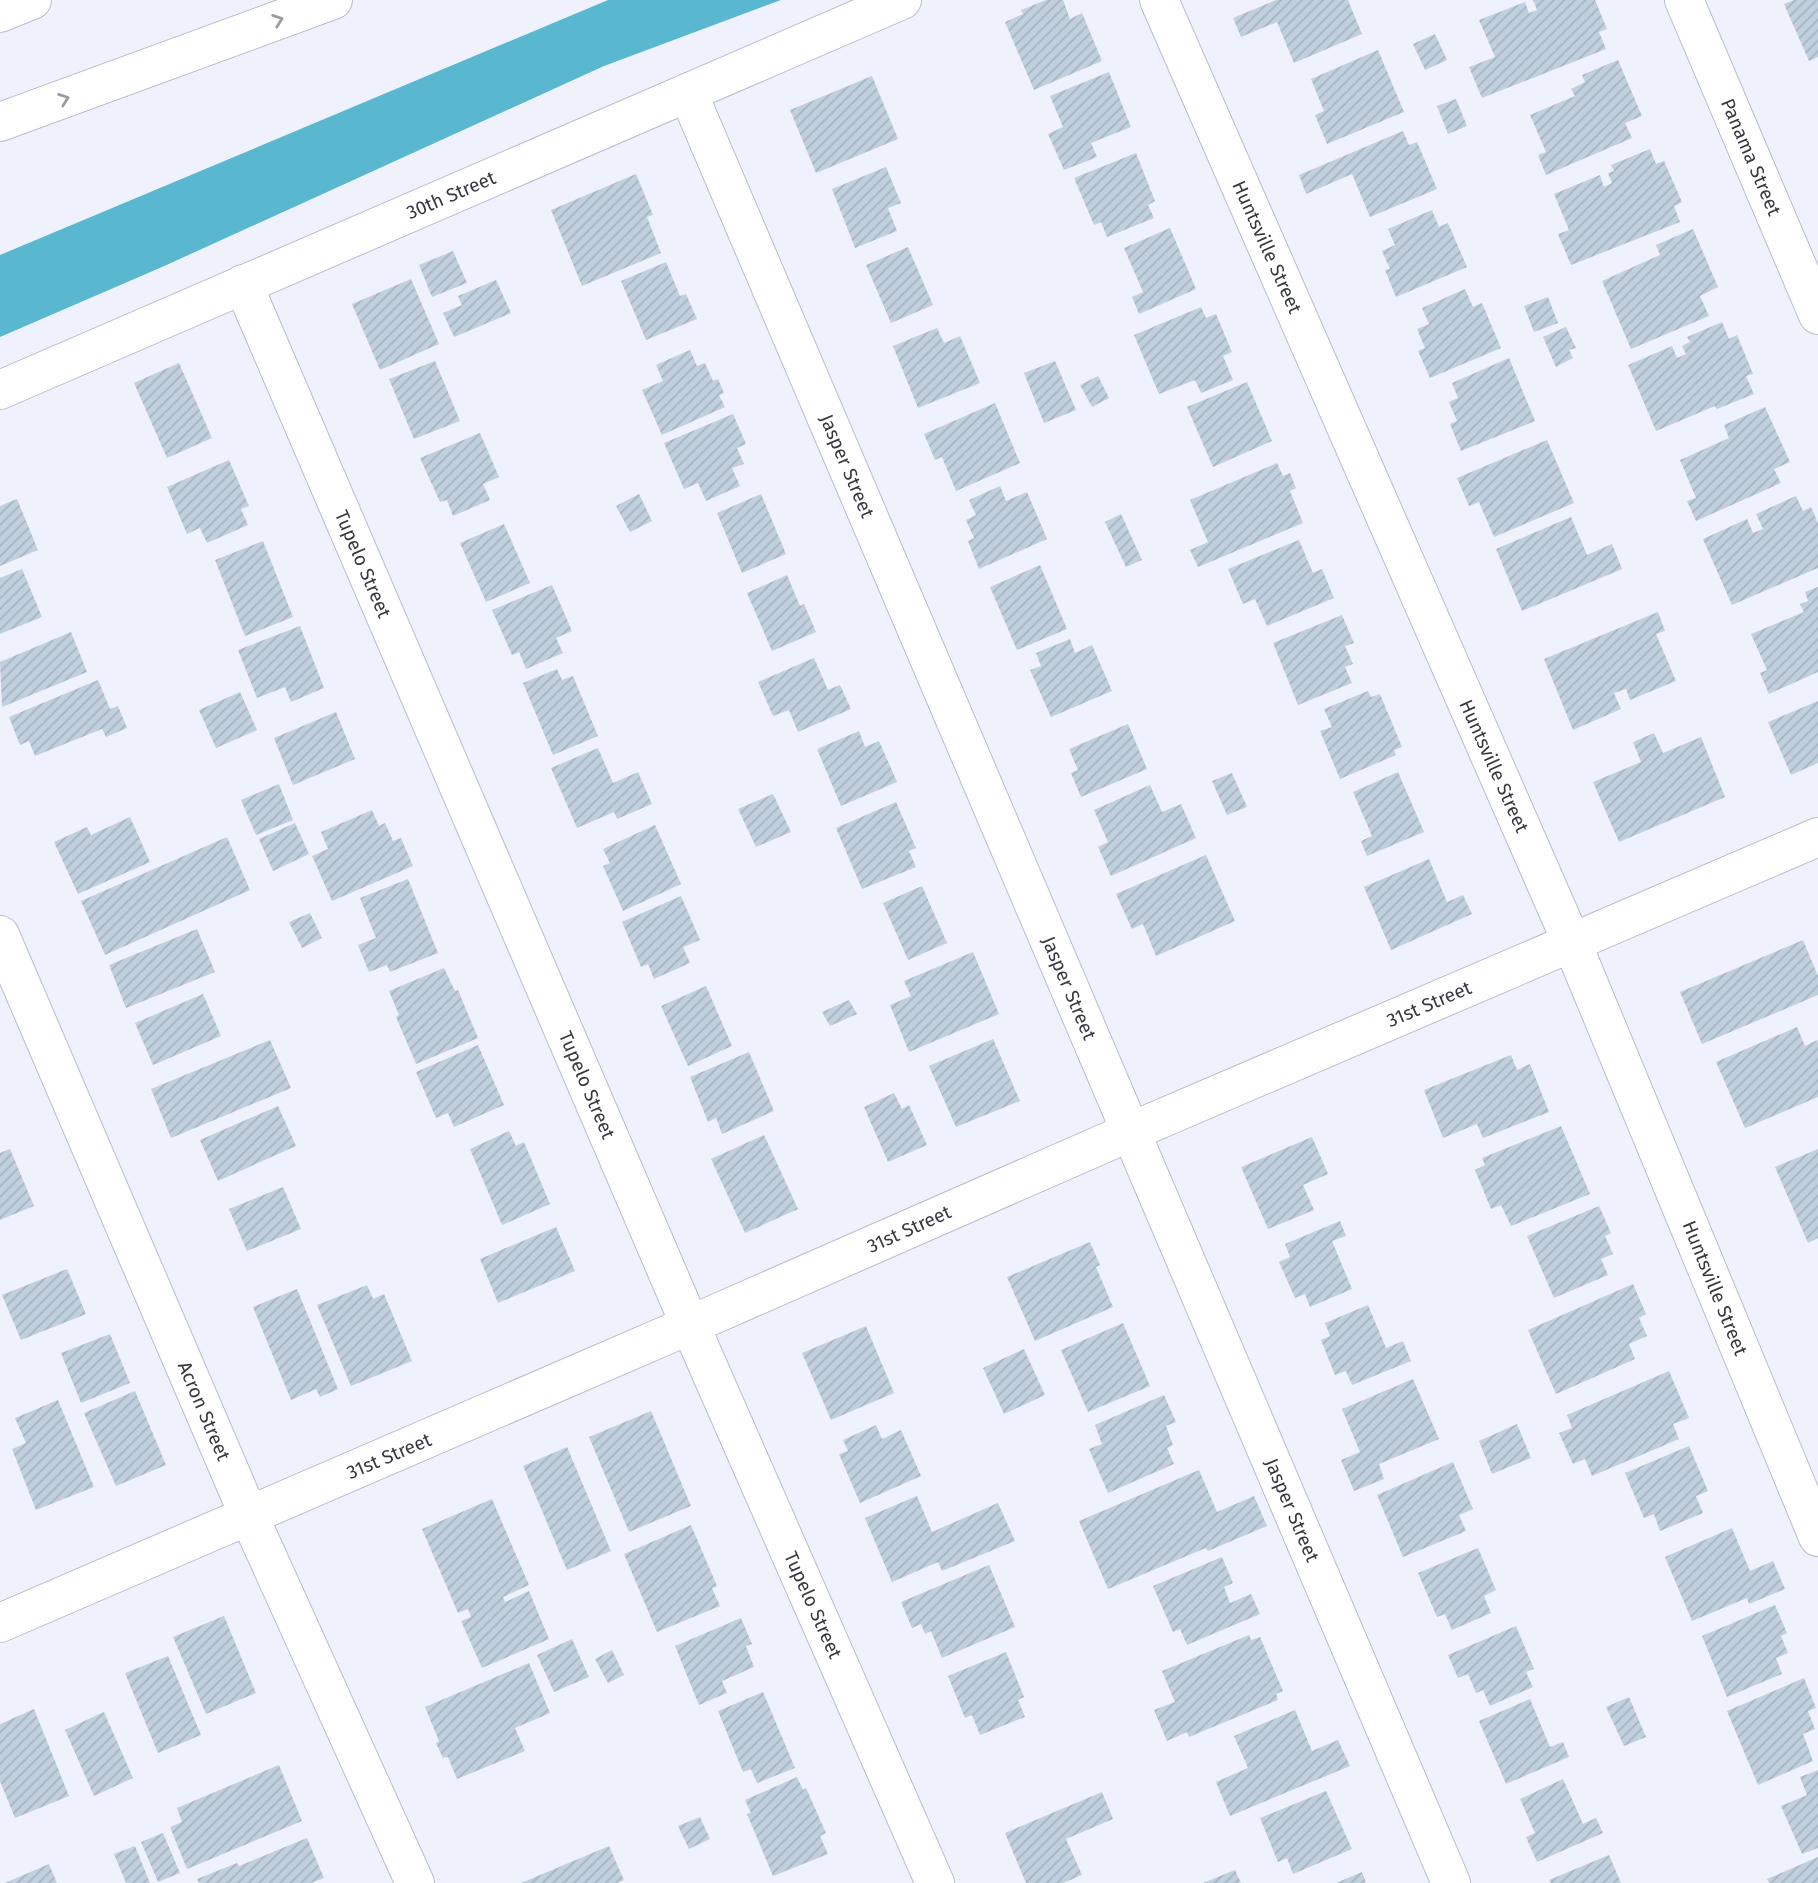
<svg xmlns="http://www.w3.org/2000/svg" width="1818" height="1883" font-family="'Fira Sans',sans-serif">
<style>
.water{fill:#59b7d0}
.building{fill:url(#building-hatch)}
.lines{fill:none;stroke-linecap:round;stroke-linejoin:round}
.minor-casing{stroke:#b8bdcf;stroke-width:40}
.highway-casing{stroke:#b8bdcf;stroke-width:40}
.minor{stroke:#fff;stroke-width:38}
.highway{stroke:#fff;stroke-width:38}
.oneway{stroke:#9a9ca0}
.labels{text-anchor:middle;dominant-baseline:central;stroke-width:7;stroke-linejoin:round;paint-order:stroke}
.street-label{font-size:19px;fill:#363840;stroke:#fff}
</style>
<defs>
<pattern id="building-hatch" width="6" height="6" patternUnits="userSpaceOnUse" patternTransform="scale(1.75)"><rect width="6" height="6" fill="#c1d0de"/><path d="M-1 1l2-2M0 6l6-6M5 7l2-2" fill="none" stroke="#a6b3c0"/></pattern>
</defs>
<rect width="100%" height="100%" fill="#eff2fd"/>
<polygon class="water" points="608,0 781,0 604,66 162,267 0,337 0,255"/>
<g class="building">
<polygon points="1046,0 1063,0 1070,19 1082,13 1102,61 1034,90 1005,22 1023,14 1021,10"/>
<polygon points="1276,0 1348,0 1362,34 1294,63 1277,22 1241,37 1233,18"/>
<polygon points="1533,0 1595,0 1607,29 1599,32 1606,49 1482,98 1469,67 1495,57 1479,20 1525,2 1529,13 1537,10"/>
<polygon points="1794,0 1818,0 1818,57 1809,61 1784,4"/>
<polygon points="1435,34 1447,60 1425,70 1413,44"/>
<polygon points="1378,50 1404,112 1327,144 1315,115 1324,111 1311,79"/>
<polygon points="1618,60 1642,116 1625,123 1632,138 1546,175 1538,155 1546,152 1530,115 1575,96 1571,89 1585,82 1582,75"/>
<polygon points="1109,72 1131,127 1091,143 1097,157 1064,170 1048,134 1063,127 1050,96"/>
<polygon points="872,76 898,139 816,173 790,110"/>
<polygon points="1456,99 1467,126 1448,134 1437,106"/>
<polygon points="1403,131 1409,145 1417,142 1437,189 1370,217 1352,174 1306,194 1299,175"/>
<polygon points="1650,149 1656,164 1664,161 1682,202 1674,206 1680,222 1571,265 1558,234 1569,230 1554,194 1600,175 1604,187 1612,183 1608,173 1614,171 1611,165"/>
<polygon points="1136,153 1155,201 1148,205 1154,218 1107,237 1101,222 1094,225 1074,178"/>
<polygon points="886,167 901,203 888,208 897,231 855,248 832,189"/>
<polygon points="636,174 653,215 647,217 661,253 582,286 551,210"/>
<polygon points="1432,210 1439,227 1448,223 1467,267 1396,297 1385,270 1390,269 1382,251 1395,245 1388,229"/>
<polygon points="1170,228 1196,289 1139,314 1132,297 1143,292 1124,248"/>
<polygon points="1693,229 1718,287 1700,296 1709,316 1631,349 1602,281 1660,255 1656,245"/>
<polygon points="908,247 933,305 891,323 866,265"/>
<polygon points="453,251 467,283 432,297 419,265"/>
<polygon points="666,262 680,296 686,294 697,319 646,340 621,281"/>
<polygon points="411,279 439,344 380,370 352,304"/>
<polygon points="496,280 511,313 454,337 443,313 462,305 458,296"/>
<polygon points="1465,289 1473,307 1482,303 1501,348 1430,378 1418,351 1425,348 1417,329 1429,324 1422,308"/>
<polygon points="1548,297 1558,323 1534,332 1524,306"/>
<polygon points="1201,307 1206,318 1216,314 1232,352 1223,356 1233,380 1201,393 1195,380 1159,394 1134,335"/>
<polygon points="1722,322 1729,339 1737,335 1753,374 1746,376 1754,394 1717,409 1715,406 1656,431 1628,365 1672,346 1677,358 1686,354 1682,346 1690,342 1687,337"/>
<polygon points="1566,327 1576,348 1569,350 1573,358 1556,367 1543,337"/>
<polygon points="937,328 944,343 960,336 980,383 918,408 893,346"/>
<polygon points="690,350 697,366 705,363 713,381 718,379 724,393 719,395 725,407 662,435 642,390 663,381 656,365"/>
<polygon points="1509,358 1535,421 1461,451 1450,424 1457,421 1449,402 1458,398 1452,383"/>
<polygon points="435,361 460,421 414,439 389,379"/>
<polygon points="1055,361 1076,410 1044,423 1024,373"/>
<polygon points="179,363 212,438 167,458 134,383"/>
<polygon points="1098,376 1109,398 1092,407 1080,385"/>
<polygon points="1247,382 1272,441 1213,467 1187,407"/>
<polygon points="995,403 1020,463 956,491 942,457 935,460 924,434"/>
<polygon points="1765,407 1790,462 1774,469 1781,483 1696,521 1687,501 1696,498 1680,460 1729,438 1724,425"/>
<polygon points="733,414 746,444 737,448 744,464 732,468 740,486 706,501 698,483 684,489 664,443"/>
<polygon points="480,433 499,477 483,484 490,500 453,516 447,500 440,502 420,458"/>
<polygon points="1547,440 1574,503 1494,537 1479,502 1469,506 1457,478"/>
<polygon points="229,460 249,506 241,509 248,525 207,543 200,528 187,534 167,487"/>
<polygon points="1277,463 1283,476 1290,473 1296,488 1290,491 1303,523 1198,567 1190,550 1208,542 1190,500"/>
<polygon points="1000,486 1006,501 1027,492 1047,539 979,569 968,541 974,538 966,520 976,515 969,500"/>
<polygon points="639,494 652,521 630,532 616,506"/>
<polygon points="761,494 786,554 742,573 717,513"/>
<polygon points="1796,496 1803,511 1811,507 1818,523 1818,568 1732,605 1703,539 1747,519 1753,533 1763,529 1756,514"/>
<polygon points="17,499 38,550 0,566 0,506"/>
<polygon points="1121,514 1142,560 1126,567 1105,522"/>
<polygon points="1571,517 1587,555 1612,544 1622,569 1522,611 1496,549"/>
<polygon points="504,524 530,583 486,602 460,543"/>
<polygon points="1299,540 1313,573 1322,569 1334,598 1267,626 1255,599 1243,604 1228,569"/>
<polygon points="263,541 293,617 245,636 215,560"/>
<polygon points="1040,565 1067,629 1017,650 990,587"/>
<polygon points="22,569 42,617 0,634 0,578"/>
<polygon points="787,575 800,606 804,604 816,632 772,651 747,593"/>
<polygon points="552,585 572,631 556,638 563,653 526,669 519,652 512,655 492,610"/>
<polygon points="1818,587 1818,672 1769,694 1760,673 1767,670 1751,634 1804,612 1800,604 1808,601 1805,592"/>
<polygon points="1658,612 1665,631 1656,634 1676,681 1630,700 1626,689 1614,693 1621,709 1573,730 1544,659"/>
<polygon points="1342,615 1354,643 1345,646 1353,664 1345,667 1352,683 1298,705 1273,643"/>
<polygon points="300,626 324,688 291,702 285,687 257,698 238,650"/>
<polygon points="71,632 87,672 2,707 0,662"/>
<polygon points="1070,639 1075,653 1092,645 1112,691 1051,717 1030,670 1041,666 1036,653"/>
<polygon points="814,658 828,690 840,685 851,709 798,732 789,710 773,716 758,682"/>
<polygon points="557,669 562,680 573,676 598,736 553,755 523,683"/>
<polygon points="98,680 110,709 118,706 127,728 106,737 102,729 35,756 29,741 20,745 9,717"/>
<polygon points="1368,691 1371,697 1380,694 1402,747 1394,750 1396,755 1340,779 1320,731 1332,727 1324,709"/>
<polygon points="240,692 257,730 216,748 199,710"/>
<polygon points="1818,701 1818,763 1791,775 1768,722"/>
<polygon points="336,712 355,759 293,785 274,738"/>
<polygon points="1128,724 1147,769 1081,797 1071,773 1078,770 1069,749"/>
<polygon points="859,731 865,747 879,741 897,782 841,806 817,749"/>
<polygon points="1654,733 1663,753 1701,737 1725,797 1619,842 1593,782 1641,762 1633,742"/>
<polygon points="598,748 613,783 638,772 652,804 617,819 614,812 577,828 551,768"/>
<polygon points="1398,772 1424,832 1367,856 1361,841 1372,836 1353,792"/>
<polygon points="1232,773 1247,807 1227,815 1212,781"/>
<polygon points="279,784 293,820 256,835 241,800"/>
<polygon points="1150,785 1162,812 1181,804 1196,838 1111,876 1098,847 1108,842 1094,810"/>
<polygon points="773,794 791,832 756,847 738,809"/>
<polygon points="896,802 916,848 909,851 916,867 862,889 836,828"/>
<polygon points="372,810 379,826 385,823 393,841 401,838 413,866 332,901 312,856 328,849 321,832"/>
<polygon points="130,817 150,862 78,894 54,842 87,827 91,835"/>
<polygon points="295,823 309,854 273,871 259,839"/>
<polygon points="655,825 681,884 623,911 603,866 610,863 603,849"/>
<polygon points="227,837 250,890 105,955 81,901"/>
<polygon points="1206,855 1235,921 1156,956 1143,924 1132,929 1116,894"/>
<polygon points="1429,859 1447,902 1463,895 1472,914 1391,950 1364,887"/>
<polygon points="408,879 438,953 390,972 387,965 369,972 358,945 376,938 360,898"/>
<polygon points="922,886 947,943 908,960 883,903"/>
<polygon points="681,896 700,940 683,947 690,963 654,979 648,964 641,967 622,922"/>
<polygon points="310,913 322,938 302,948 289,922"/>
<polygon points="197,929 215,972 126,1008 109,965"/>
<polygon points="1803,940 1818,976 1818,995 1702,1044 1680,992"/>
<polygon points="973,952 999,1014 909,1052 890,1005 911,996 904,981"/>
<polygon points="444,968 455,991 458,990 478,1038 416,1064 396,1017 399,1015 389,991"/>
<polygon points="706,986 732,1046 688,1066 661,1006"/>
<polygon points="203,994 221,1036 153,1065 135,1023"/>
<polygon points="849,1000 857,1014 830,1026 822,1012"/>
<polygon points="1797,1027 1805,1046 1817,1040 1818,1044 1818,1097 1745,1128 1716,1062"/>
<polygon points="993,1039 1020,1101 956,1127 929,1066"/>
<polygon points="270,1040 291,1088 171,1138 151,1089"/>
<polygon points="478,1045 504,1105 454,1127 448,1113 436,1118 416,1072"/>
<polygon points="749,1052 774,1111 722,1134 716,1118 708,1122 690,1077"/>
<polygon points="1511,1055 1517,1070 1530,1064 1549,1112 1483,1138 1477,1124 1443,1138 1424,1090"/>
<polygon points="894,1093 902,1109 909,1105 927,1145 888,1162 864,1107"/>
<polygon points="278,1106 296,1146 218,1181 200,1140"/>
<polygon points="1561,1126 1590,1194 1511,1226 1501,1205 1491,1209 1475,1170 1485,1165 1482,1158"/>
<polygon points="509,1131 516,1146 524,1142 550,1204 502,1225 470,1149"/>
<polygon points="764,1135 798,1209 745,1233 711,1159"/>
<polygon points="1312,1137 1328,1174 1303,1185 1314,1210 1268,1229 1241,1167"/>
<polygon points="10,1149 34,1206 0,1220 0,1153"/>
<polygon points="1818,1149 1818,1238 1808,1243 1775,1167"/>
<polygon points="283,1187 301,1229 247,1251 229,1209"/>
<polygon points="1599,1206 1611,1233 1605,1236 1613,1254 1601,1259 1608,1275 1554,1298 1527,1236"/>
<polygon points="1340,1221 1346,1236 1332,1241 1352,1289 1310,1307 1305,1294 1295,1298 1279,1262 1290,1257 1285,1244"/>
<polygon points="556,1227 575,1271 498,1303 480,1259"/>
<polygon points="1090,1242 1100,1265 1096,1267 1113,1307 1035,1341 1007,1277"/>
<polygon points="67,1269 86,1314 21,1340 2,1295"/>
<polygon points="1633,1284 1646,1314 1639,1318 1647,1336 1629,1344 1635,1359 1556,1394 1528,1330"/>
<polygon points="367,1285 373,1299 384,1294 412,1361 351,1386 317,1305"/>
<polygon points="297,1289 338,1389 320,1397 316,1389 291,1400 253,1307"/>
<polygon points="1368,1305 1386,1348 1403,1341 1411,1361 1352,1385 1346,1371 1335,1375 1321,1340 1330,1336 1325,1323"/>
<polygon points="1123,1323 1150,1386 1088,1412 1061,1350"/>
<polygon points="866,1326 894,1393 831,1420 802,1353"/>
<polygon points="110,1334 130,1383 81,1403 61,1353"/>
<polygon points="1024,1349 1045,1395 1004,1414 983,1368"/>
<polygon points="1669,1371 1689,1418 1673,1424 1679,1439 1592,1476 1585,1459 1573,1464 1559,1433 1572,1428 1567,1415"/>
<polygon points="1413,1379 1439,1439 1379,1464 1384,1479 1354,1491 1341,1460 1360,1452 1342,1409"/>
<polygon points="135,1391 166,1465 116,1486 84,1413"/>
<polygon points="1164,1395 1176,1422 1166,1426 1173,1445 1167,1448 1174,1464 1108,1493 1089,1449 1102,1444 1095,1425"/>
<polygon points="58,1400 94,1487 36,1510 12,1449 26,1443 15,1418"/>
<polygon points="651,1411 691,1506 629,1532 589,1437"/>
<polygon points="1517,1424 1531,1458 1492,1474 1479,1441"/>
<polygon points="876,1425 882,1439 901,1430 921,1476 860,1503 839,1454 848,1451 843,1440"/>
<polygon points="1689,1446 1708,1491 1696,1496 1703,1513 1660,1531 1654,1514 1644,1518 1625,1473"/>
<polygon points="567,1447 611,1551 567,1570 523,1466"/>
<polygon points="1453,1462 1473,1509 1459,1515 1466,1531 1403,1557 1377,1495"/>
<polygon points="1199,1470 1217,1512 1254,1496 1267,1526 1208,1551 1206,1548 1108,1589 1079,1521"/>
<polygon points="917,1496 932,1532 998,1503 1015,1541 942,1571 938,1562 892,1582 865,1518"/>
<polygon points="492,1499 529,1585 503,1597 505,1602 529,1591 549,1639 482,1668 461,1621 471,1617 468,1609 458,1613 422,1529"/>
<polygon points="691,1525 717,1586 712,1588 720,1606 657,1632 624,1554"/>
<polygon points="1732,1528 1750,1571 1773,1561 1785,1589 1749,1604 1747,1598 1692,1621 1665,1557"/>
<polygon points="1478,1548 1496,1590 1484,1596 1491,1613 1452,1630 1445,1614 1437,1617 1418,1573"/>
<polygon points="1222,1557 1233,1583 1224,1587 1230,1603 1251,1594 1260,1614 1187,1645 1180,1629 1173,1632 1153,1586"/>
<polygon points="989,1565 1015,1627 942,1658 931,1631 925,1634 921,1624 912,1628 901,1602"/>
<polygon points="1775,1605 1787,1633 1781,1636 1788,1653 1776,1658 1782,1674 1727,1697 1702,1636"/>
<polygon points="224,1616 256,1693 206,1714 173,1637"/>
<polygon points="741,1618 752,1644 746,1646 754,1667 722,1681 727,1693 699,1705 675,1646"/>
<polygon points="1516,1626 1534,1669 1526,1672 1533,1687 1490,1706 1483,1690 1476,1693 1468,1674 1458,1678 1448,1655"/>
<polygon points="1249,1635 1251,1640 1260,1637 1283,1691 1276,1694 1278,1700 1189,1737 1187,1732 1167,1741 1154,1710 1175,1702 1162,1671"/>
<polygon points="572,1639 589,1677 554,1692 537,1655"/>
<polygon points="612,1650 624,1675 608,1683 595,1659"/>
<polygon points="1006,1652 1024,1697 1018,1700 1025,1717 980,1735 972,1715 965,1718 948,1676"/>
<polygon points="168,1656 201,1735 158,1753 125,1673"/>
<polygon points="529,1663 550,1713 515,1728 525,1751 457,1779 448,1757 443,1758 436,1743 439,1741 425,1707"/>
<polygon points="1804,1678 1816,1708 1808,1711 1815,1729 1803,1734 1813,1761 1758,1785 1727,1711"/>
<polygon points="763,1692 795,1768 757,1783 751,1769 743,1772 718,1711"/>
<polygon points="1629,1697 1646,1737 1624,1746 1606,1707"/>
<polygon points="1530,1699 1550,1747 1563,1742 1569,1757 1506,1784 1479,1721"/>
<polygon points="34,1709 69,1796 15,1818 0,1781 0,1724"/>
<polygon points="1295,1710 1312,1751 1338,1740 1350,1766 1230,1816 1216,1782 1248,1768 1234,1736"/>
<polygon points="104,1712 133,1778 94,1796 65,1730"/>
<polygon points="279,1765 302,1821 187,1869 170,1827 182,1822 177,1808"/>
<polygon points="1818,1770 1818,1848 1802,1854 1781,1806 1807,1795 1800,1777"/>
<polygon points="797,1777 803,1790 806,1788 826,1833 820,1836 828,1854 773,1876 747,1814 751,1813 745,1800"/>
<polygon points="1563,1779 1583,1824 1596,1818 1603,1833 1537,1862 1526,1837 1535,1833 1520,1799"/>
<polygon points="1326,1791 1352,1849 1293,1874 1287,1858 1278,1862 1260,1818"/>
<polygon points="1102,1792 1113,1819 1066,1839 1082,1875 1063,1883 1026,1883 1005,1833"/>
<polygon points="700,1817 710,1839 689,1849 678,1826"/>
<polygon points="163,1833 180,1873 158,1882 141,1842"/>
<polygon points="307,1838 324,1878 311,1883 199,1883 197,1879 237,1863 239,1866"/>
<polygon points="135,1846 150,1883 126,1883 114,1854"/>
<polygon points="609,1846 624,1880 617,1883 521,1883"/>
<polygon points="1609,1855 1621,1883 1551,1883 1549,1880"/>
<polygon points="1818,1857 1818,1883 1769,1883 1767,1879"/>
<polygon points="49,1864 57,1883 5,1883"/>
<polygon points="1235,1870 1241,1883 1203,1883"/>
<polygon points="1362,1872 1366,1883 1336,1883"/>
</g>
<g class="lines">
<defs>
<g id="minor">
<polyline points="1159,0 1572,943 1818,1537"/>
<polyline points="1684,0 1818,315"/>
<polyline points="688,93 1451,1883"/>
<polyline points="243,284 690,1325 935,1883"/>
<polyline points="0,390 902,0"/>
<polyline points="0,935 249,1516 415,1883"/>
<polyline points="0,1623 690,1325 1130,1132 1818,837"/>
</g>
<g id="highway">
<polyline points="0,13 32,0"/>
<polyline points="0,122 333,0"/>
</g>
</defs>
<use href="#minor" class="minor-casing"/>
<use href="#highway" class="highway-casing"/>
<use href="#minor" class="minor"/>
<use href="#highway" class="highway"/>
</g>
<defs><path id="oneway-chevron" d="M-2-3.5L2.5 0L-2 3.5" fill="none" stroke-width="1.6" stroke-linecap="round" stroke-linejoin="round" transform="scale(1.75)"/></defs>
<g class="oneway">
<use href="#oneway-chevron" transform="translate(278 20) rotate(-20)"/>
<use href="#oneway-chevron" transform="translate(64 99) rotate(-20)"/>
</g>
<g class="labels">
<g class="street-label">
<text transform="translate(1751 157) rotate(67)">Panama Street</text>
<text transform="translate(451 195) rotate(-23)">30th Street</text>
<text transform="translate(1267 247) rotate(66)">Huntsville Street</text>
<text transform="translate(847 466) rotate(67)">Jasper Street</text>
<text transform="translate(363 564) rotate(67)">Tupelo Street</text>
<text transform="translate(1494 766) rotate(66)">Huntsville Street</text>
<text transform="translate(1069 988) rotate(67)">Jasper Street</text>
<text transform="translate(1429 1004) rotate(-23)">31st Street</text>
<text transform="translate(587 1085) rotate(67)">Tupelo Street</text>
<text transform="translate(909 1229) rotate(-24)">31st Street</text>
<text transform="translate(1715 1288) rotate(68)">Huntsville Street</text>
<text transform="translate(204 1411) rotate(67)">Acron Street</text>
<text transform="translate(389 1456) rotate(-23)">31st Street</text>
<text transform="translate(1292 1510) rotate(67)">Jasper Street</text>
<text transform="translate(813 1605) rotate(66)">Tupelo Street</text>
</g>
</g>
</svg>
